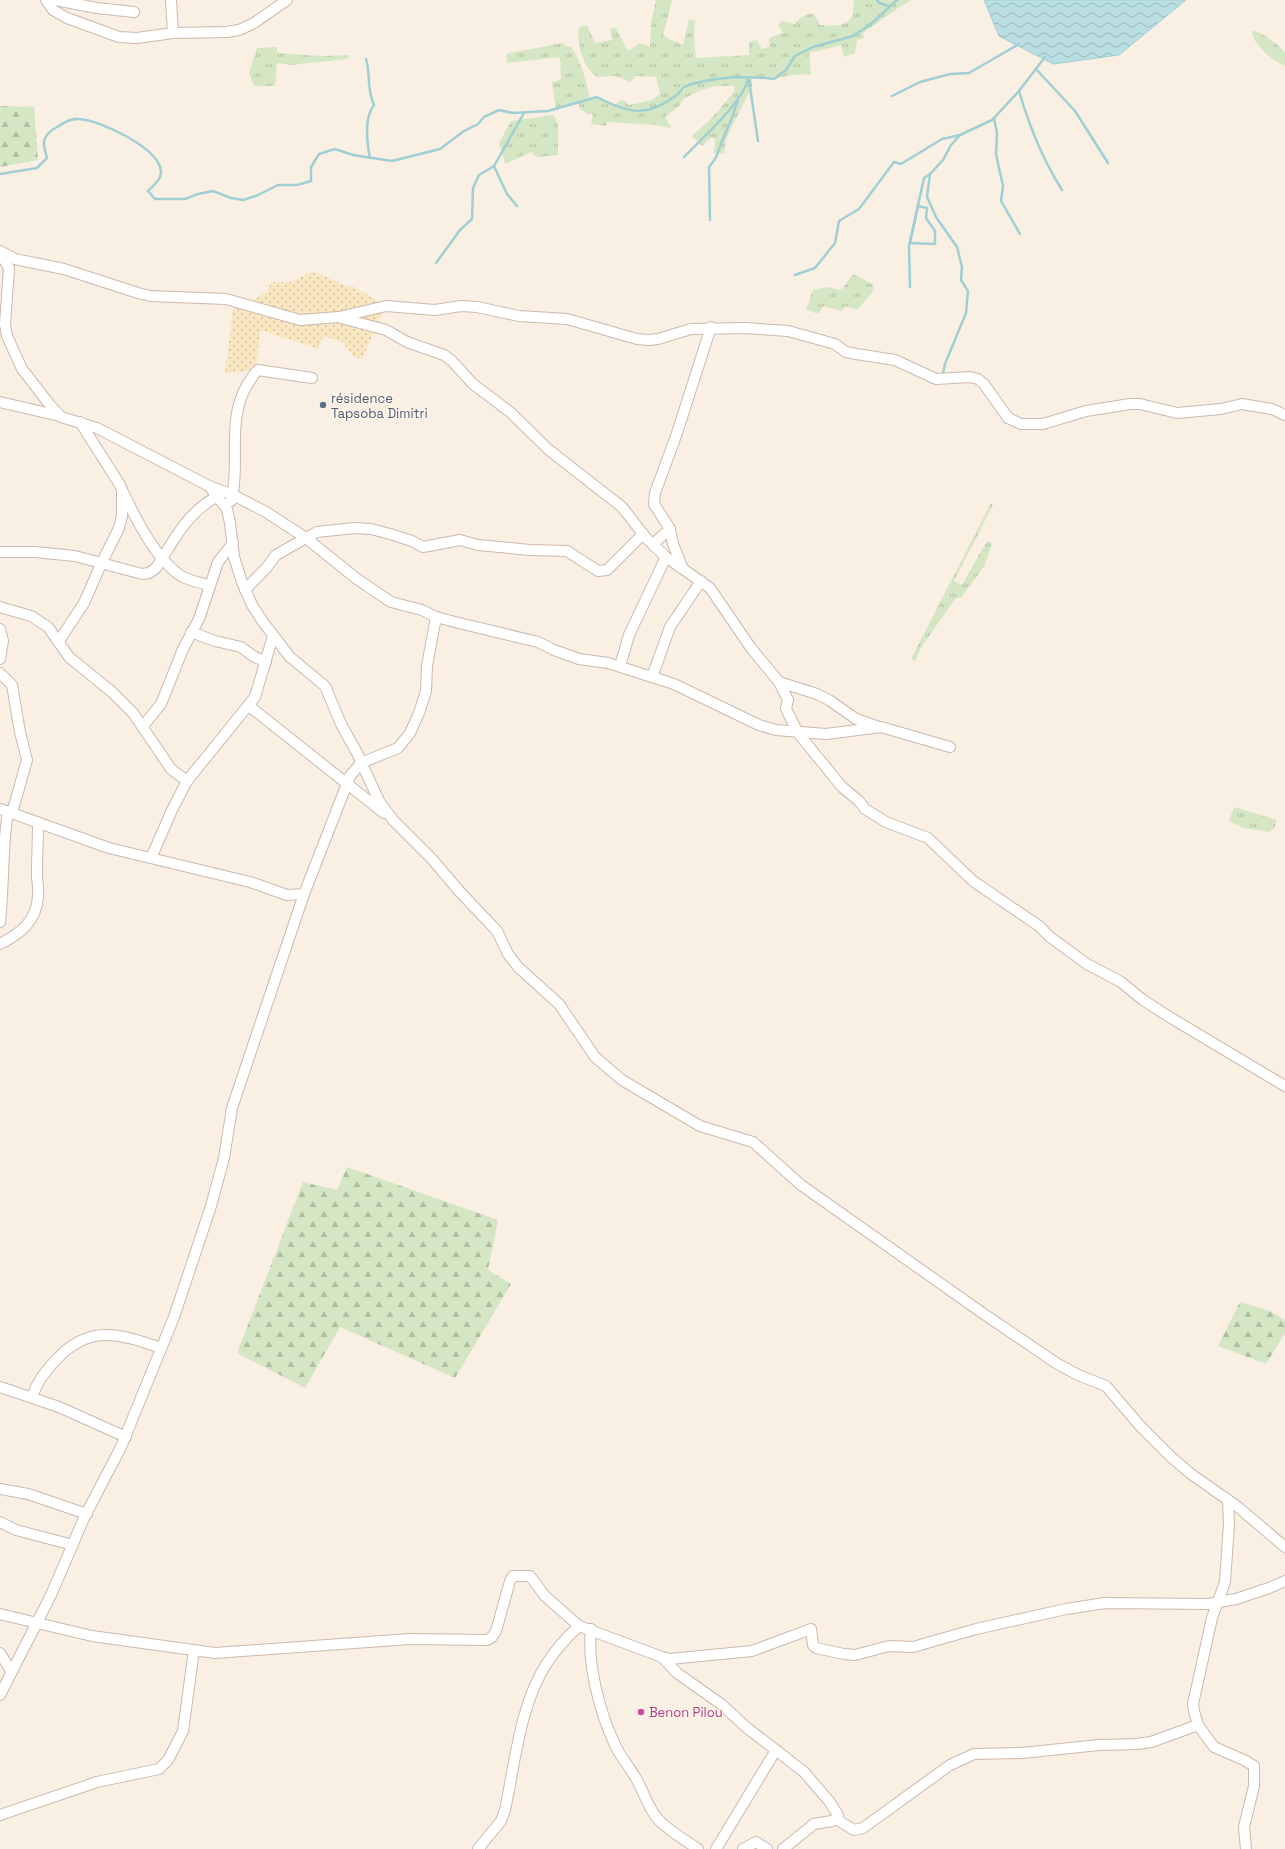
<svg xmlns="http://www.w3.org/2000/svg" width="1285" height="1849" font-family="'Space Grotesk',sans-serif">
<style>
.grass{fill:url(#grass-tufts)}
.forest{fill:url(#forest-firs)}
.sand{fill:url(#sand-dots)}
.water{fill:url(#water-waves);stroke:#a0cfd3}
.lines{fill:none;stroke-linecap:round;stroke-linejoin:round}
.stream{stroke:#a0cfd3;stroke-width:2.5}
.minor-casing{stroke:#cdb9ad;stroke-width:12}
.minor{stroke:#fff;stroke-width:10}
.service-dot{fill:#5c6f8a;stroke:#fef4e9;stroke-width:1.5}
.hotel-dot{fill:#d1479c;stroke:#fef4e9;stroke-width:1.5}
.labels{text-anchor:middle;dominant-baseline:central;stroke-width:3;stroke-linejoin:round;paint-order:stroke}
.service-label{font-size:13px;fill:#4e5e75;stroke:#fef4e9;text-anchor:start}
.hotel-label{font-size:13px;fill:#b23c85;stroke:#fef4e9;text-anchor:start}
</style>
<defs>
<pattern id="grass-tufts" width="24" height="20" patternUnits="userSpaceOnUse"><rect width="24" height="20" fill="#d4e6c3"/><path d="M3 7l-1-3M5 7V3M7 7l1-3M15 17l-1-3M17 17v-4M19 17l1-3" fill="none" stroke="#b0bda0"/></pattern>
<pattern id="forest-firs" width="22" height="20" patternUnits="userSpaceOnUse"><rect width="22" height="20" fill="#d4e6c3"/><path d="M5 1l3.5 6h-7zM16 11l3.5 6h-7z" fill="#b0bda0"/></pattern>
<pattern id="sand-dots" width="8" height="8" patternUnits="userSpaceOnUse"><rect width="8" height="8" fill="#f8e7c0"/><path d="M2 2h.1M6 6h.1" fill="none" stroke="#cdbe9e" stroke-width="1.8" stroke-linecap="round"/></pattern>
<pattern id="water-waves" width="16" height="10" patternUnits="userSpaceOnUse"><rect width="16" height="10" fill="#b9dfe2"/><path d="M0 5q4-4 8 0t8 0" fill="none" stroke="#9bb8b9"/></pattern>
</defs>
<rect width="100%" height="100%" fill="#faefe3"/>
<g class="grass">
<path d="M 656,0 L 672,0 L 663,36 L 683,45 L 689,19 L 695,21 L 694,37 L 696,58 L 749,55 L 749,42 L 757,40 L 762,49 L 770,47 L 769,38 L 783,33 L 778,24 L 782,21 L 795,24 C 799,18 807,13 814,14 L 820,25 C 830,26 847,28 852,16 C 854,11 853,5 854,0 L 912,0 C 893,10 880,22 863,33 L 864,38 L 857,40 L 855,53 L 844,57 L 841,45 L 809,53 L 811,74 L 791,75 L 774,79 L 752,78 L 752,86 L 726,139 L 724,154 L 714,153 L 715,140 L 712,137 L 702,146 L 692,136 L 710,120 L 734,92 L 734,86 L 715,86 L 699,91 L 683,99 L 679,106 L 665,117 L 671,128 L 657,125 L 607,122 L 606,126 L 591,124 L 593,114 L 588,114 L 580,109 L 578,103 L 556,109 L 552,83 L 561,79 L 560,57 L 507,63 L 506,54 L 562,43 L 567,47 L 571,47 C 582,62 586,82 590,99 L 597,97 L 614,106 L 619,101 L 624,100 L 629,105 L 652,100 L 660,94 L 656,77 L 636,76 L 630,82 L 616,76 L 597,77 C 583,67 576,44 579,28 L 587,25 L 595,43 L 612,40 L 610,29 L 615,27 L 628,51 L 640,43 L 650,47 L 651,24 Z"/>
<path d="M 1252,30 C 1265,34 1275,42 1285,52 L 1285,66 C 1274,61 1251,44 1252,30 Z"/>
<polygon points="277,47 277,53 323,56 349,55 348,59 291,65 277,63 275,86 254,86 249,73 257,48"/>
<polygon points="554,115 558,125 558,155 537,157 531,152 505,164 499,143 511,121"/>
<polygon points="853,274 874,285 872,293 857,310 845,306 842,311 823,306 819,314 806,310 813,290 828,287 839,290 843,288"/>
<polygon points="991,503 993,505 954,581 962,585 987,541 992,543 985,565 961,598 956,598 922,646 915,661 911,659"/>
<polygon points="1234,807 1277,820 1274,828 1269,832 1244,828 1229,821"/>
</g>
<g class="forest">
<polygon points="0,106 34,107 38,160 0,167"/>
<polygon points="347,1167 498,1220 488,1270 511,1284 455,1378 340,1327 305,1388 237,1353 303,1182 337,1190"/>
<polygon points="1240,1302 1270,1311 1285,1320 1285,1333 1266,1364 1218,1346"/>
</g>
<polygon class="sand" points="313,271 348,287 353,286 386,306 362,359 353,356 343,342 323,336 318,349 260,330 256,370 225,373 233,312 237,302 246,304 267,292 271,282 291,282"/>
<polygon class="water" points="984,0 1186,0 1119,55 1053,64 999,36"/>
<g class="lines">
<g class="stream">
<polyline points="877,0 879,3 889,6"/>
<path d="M 366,59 C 371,75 366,87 374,105 C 364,118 367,143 370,158"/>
<polyline points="1036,69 1075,111 1108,163"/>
<polyline points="749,80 758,141"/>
<path d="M 1019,91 C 1029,125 1043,160 1062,190"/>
<polyline points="892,96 920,82 950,74 969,73 1019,44"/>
<polyline points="994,118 997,133 996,154 1003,186 1001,201 1020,234"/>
<path d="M 684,157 C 703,137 742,104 749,77"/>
<polyline points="494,166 507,194 517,206"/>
<path d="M 0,174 L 37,168 L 47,158 C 46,153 44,148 44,143 C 44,136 51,130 57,127 C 64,123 71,118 79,119 C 100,120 159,148 161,171 C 162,179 153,186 148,191 L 155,199 L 185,199 L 198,194 L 213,191 L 231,198 L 243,200 L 256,196 L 278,185 L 297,185 L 311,181 L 311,167 L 319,154 L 335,149 L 353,155 L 392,161 L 440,149 L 464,131 L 478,124 L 484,117 L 499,110 L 513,113 L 548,111 L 597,97 C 629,114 647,118 678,94 C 681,92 682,88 684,87 C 687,85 693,84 696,83 C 722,76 748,76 774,79 L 786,70 L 795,56 L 813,47 L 853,36 L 871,24 L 897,0"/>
<polygon points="918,206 927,208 926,218 935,231 935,244 910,243"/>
<path d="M 710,220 L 709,167 C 720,154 717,152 723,139 C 729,126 734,113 738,100"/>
<polyline points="436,263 460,230 472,219 473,188 479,175 494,166 524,113"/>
<polyline points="795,275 815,268 835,243 839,221 859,209 894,162 901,164 942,139 960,135 992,120 1019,91 1045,57"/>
<polyline points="910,287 909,246 924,178 930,174"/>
<polyline points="943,374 945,364 966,313 968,291 961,280 962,267 957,247 936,217 927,197 930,174 943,160 951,145 960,135"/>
</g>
<defs>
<g id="minor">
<polyline points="46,0 53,10 67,18 119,37 137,38 173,33 227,32 239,30 254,23 287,0"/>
<polyline points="55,0 97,8 134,12"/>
<polyline points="171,0 173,33"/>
<polyline points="0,251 15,259 64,269 138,293 150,296 226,299 300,320 339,317 386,306 435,310 461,306 477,307 519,316 567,319 637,339 649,340 658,339 691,329 745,328 788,331 835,344 846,352 856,354 895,360 936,379 970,377 978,379 984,384 1008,418 1021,424 1043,424 1086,411 1130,404 1140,404 1177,413 1221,409 1242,404 1272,409 1285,415"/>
<polyline points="0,253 9,268 5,324 7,336 22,369 50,405 61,417 97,428 209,486 227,509 230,523 234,557 242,582 252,605 263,622 290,657 325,686 341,724 357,753 379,801 393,820 432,859 460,892 497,931 508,954 518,967 559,1004 595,1057 622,1080 700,1126 753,1142 801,1185 981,1312 1056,1363 1078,1375 1106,1386 1141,1427 1171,1457 1191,1474 1238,1507 1285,1547"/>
<polyline points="341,318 386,330 407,342 444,355 452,361 473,384 510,412 549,450 622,507 647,539 666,557 683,569"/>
<polyline points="711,327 676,436 655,493 654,504 670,529 673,544 683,569 710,588 751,648 779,682 788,700 786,708 788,713 798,733 842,787 859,801 865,809 886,822 928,838 973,881 1039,926 1050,937 1087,964 1121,982 1143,1000 1171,1018 1285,1086"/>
<polyline points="0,402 60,416"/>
<polyline points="209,486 233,495 266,512 306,538 357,579 391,602 422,610 436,617 459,623 538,642 554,650 579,659 608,663 674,684 759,725 776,730 826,734 881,727 950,747"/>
<path d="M 123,492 C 136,519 157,562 183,577 C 191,581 201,583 209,585"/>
<path d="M 231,501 C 241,462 226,421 247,385 C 251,380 253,374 258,370 L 312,378"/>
<polyline points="653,544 670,529"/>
<path d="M 0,552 L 35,552 L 75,556 L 142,574 L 149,573 L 156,568 C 174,540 186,514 216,497"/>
<polyline points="245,590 267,567 276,555 306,538 317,532 354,528 371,529 390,534 412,541 423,547 460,540 478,545 530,550 567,551 598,571 607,570 643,534"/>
<polyline points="0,607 31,616 48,627 69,657 112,692 133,713 171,769 187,781"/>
<polyline points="0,629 3,641 0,659"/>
<polyline points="191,632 215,641 241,647 253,656 266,662"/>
<polyline points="59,641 84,603 102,562 119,528 122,516 122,490 120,485 80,422"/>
<polyline points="620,666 629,635 666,557"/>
<polyline points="0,673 12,685 20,732 27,760 12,813"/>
<polyline points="652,677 670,627 701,581"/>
<polyline points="779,682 817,694 829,700 856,719 879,727"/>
<polyline points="249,706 384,813"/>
<polyline points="143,726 161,704 183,649 199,619 218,562 233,543"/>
<polyline points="0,809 109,848 250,882 287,895 304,894 350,776 361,763 398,748 410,733 419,713 426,691 427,666 436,617"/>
<polyline points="151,858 172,810 187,781 255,697 273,636"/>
<path d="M 0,922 C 4,886 2,848 8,811"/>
<path d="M 0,944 C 20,934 37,921 38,896 C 39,889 37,882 37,875 C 37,857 38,840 38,822"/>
<polyline points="0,1387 59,1407 126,1437"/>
<path d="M 32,1397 C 37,1382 44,1373 55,1361 C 88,1324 118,1333 161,1348"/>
<polyline points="0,1489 28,1494 87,1514"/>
<polyline points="1228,1500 1229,1524 1225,1582 1212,1618 1193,1704 1194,1711 1198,1725 1214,1747 1244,1760 1254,1766 1254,1786 1244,1827 1246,1849"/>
<polyline points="0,1522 16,1530 73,1545"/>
<polyline points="0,1614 92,1636 215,1653 410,1639 487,1640 492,1637 496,1631 510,1581 513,1576 530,1576 545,1596 579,1626"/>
<path d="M 591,1629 C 587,1665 600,1714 616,1747 C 622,1759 631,1769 637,1780 C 644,1793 648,1807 657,1818 C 668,1831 684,1839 698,1849"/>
<polyline points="0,1653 11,1671"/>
<polyline points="662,1657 677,1673 721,1704 746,1727 804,1772 829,1801 838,1815 836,1819"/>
<polyline points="0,1695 51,1595 84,1518 121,1447 174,1317 211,1206 224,1158 232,1108 304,894"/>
<polyline points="0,1815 97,1782 159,1769 168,1760 183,1731 194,1650"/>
<polyline points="836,1819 854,1830 863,1828 950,1765 974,1754 1022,1753 1099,1745 1137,1744 1151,1742 1198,1725"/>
<path d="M 478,1849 L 501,1821 L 505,1810 C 515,1763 520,1704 547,1663 C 556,1649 567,1637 579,1626 L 662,1657 L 670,1659 L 752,1651 L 811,1629 L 813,1645 L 816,1648 L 844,1654 L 855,1655 L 889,1646 L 913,1647 L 976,1629 L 1066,1609 L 1105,1603 L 1208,1604 L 1236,1599 L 1269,1588 L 1285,1581"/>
<polyline points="716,1849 776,1750"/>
<polyline points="743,1849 756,1842 767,1849"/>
<polyline points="783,1849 814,1824 832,1821 836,1819"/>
</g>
</defs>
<use href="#minor" class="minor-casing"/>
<use href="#minor" class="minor"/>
</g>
<circle class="service-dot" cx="323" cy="405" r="4"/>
<circle class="hotel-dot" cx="641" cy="1712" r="4"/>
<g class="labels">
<g class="service-label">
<text x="331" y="398">résidence<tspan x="331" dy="15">Tapsoba Dimitri</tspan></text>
</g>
<g class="hotel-label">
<text x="649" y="1712">Benon Pilou</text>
</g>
</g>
</svg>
